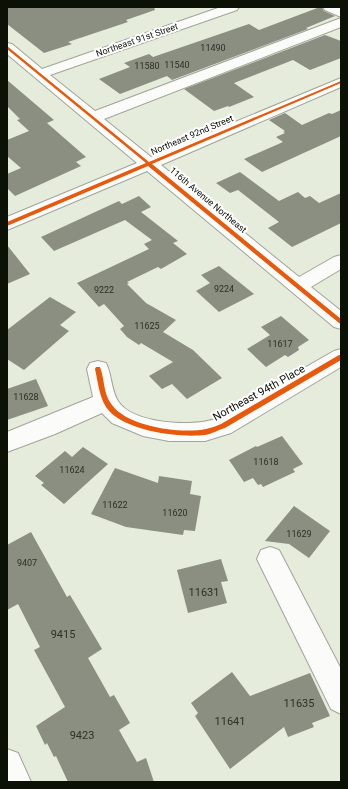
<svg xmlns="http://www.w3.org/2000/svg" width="348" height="789" font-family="Roboto,sans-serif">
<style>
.building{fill:#8a8f82}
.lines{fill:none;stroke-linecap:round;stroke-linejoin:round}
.minor-casing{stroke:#a0a598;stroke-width:2}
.minor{fill:#fbfcfa;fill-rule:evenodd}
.cycleway-casing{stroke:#fff;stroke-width:2}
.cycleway{fill:#e8590c;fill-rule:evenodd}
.labels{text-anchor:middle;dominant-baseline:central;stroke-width:4;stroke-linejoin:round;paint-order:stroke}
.far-street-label{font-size:9px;fill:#0c1106;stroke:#fff}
.number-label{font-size:9px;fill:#2c3025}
.street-label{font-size:11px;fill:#0c1106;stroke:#fff}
.near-number-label{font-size:11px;fill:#2c3025}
</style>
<rect width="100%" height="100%" fill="#e5ecdb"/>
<g class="building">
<polygon points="7,7 154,7 155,10 126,20 128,22 68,42 72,44 44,53 7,24"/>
<polygon points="320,7 322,7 324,11 335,16 306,28 308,29 172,80 167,76 120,94 99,79 130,67 124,63 149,54 153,57 249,24 259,30"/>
<polygon points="325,35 341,41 341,58 310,70 293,60 234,83 254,97 229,107 228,106 214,111 184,89"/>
<polygon points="7,80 54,120 47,123 86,157 76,162 81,166 15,196 7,188 7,174 21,168 7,156 7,140 29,131 17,120 20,119 7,106"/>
<polygon points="341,110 341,136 262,172 244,159 283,142 276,137 285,133 283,132 285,131 269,120 285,113 302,125 329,113 332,114"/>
<polygon points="240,172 279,201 298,192 305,198 310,196 319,203 341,193 341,223 292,247 268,228 279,222 238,190 230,193 216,183"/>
<polygon points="139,196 151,207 141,212 178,241 173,243 187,254 161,269 158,267 127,282 129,283 127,284 146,303 176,320 163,332 193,350 222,378 187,399 172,384 162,389 149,376 173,362 141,343 139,345 127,337 120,329 124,326 104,304 99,307 77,283 149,249 144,244 152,240 125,220 54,251 41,237 119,201 122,204"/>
<polygon points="7,245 30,274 7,284"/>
<polygon points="219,266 254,294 219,312 196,291 210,283 201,275"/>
<polygon points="50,297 76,312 60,325 69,331 24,370 7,359 7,330"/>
<polygon points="281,316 309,340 298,347 299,350 288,357 285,355 266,367 247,349 270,335 261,327"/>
<polygon points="36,379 48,406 7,420 7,389"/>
<polygon points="282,436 303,464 293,469 295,472 263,487 261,484 258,485 253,478 244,482 229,460 256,446 257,447"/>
<polygon points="83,447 108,464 64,504 41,485 44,483 35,476 65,451 72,457"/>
<polygon points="115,468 158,483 159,476 192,481 190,494 201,496 195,531 184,530 183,535 126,527 91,514"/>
<polygon points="294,506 330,531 309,558 289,544 265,541"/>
<polygon points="31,532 67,597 70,595 102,649 88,658 110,697 114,695 130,723 119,730 137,762 146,758 154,782 68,782 56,756 54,757 47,743 45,745 36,726 65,707 34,650 40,647 18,604 7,610 7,545"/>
<polygon points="221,559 228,581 221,582 227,603 188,613 177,570"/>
<polygon points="232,672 250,696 310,673 330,716 312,723 314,727 288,737 284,727 230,769 195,716 198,713 191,703"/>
</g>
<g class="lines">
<defs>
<g id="minor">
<polygon points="221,7 239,7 237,10 50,75 95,111 341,18 341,27 104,119 151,157 341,78 341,87 161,165 299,277 334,257 341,255 341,269 311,287 341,311 341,329 334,327 147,171 7,230 7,217 137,163 7,54 7,43 12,44 42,69"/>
<polygon points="323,7 341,8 341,17 325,10"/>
<path d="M 341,349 L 341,367 L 231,433 L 205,441 L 169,441 L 143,436 L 112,423 L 102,413 L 55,434 L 7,452 L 7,432 L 93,397 L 87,369 L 90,363 L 98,361 L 106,363 C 112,375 111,390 118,401 C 132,424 193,427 215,419 L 334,351 Z"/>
<polygon points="270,547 279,550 341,669 341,714 331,709 257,559 261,550"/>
<polygon points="7,749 18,753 31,782 7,782"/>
</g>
</defs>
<use href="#minor" class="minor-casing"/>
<use href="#minor" class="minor"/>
<defs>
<g id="cycleway">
<polygon points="7,46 149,162 341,81 341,83 152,164 341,319 341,324 339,323 148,166 7,226 7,222 146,163 7,49"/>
<path d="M 339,355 L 341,355 L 341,360 L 225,428 C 218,430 212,434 205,435 C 179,438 122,431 106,407 C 99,396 98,382 95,369 L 96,367 L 100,367 C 105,380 103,394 112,405 C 128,427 181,434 206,429 C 211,428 216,426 221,424 Z"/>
</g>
</defs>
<use href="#cycleway" class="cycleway-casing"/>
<use href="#cycleway" class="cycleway"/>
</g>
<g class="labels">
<g class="far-street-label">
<text transform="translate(137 40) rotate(-19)">Northeast 91st Street</text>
<text transform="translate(192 135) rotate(-23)">Northeast 92nd Street</text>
<text transform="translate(208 200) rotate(40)">116th Avenue Northeast</text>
</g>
<g class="number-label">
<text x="213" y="48">11490</text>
<text x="177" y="65">11540</text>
<text x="147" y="66">11580</text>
<text x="224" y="289">9224</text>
<text x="104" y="290">9222</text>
<text x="147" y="326">11625</text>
<text x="280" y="344">11617</text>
<text x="26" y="397">11628</text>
<text x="266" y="462">11618</text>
<text x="72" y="470">11624</text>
<text x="115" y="505">11622</text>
<text x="175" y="513">11620</text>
<text x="299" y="534">11629</text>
<text x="27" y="563">9407</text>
</g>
<g class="street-label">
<text transform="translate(259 393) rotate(-29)">Northeast 94th Place</text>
</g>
<g class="near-number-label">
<text x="204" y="592">11631</text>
<text x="63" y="634">9415</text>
<text x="299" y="703">11635</text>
<text x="230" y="721">11641</text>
<text x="82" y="735">9423</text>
</g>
</g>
<rect width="348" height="789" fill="none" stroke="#0c1106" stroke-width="16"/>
</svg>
